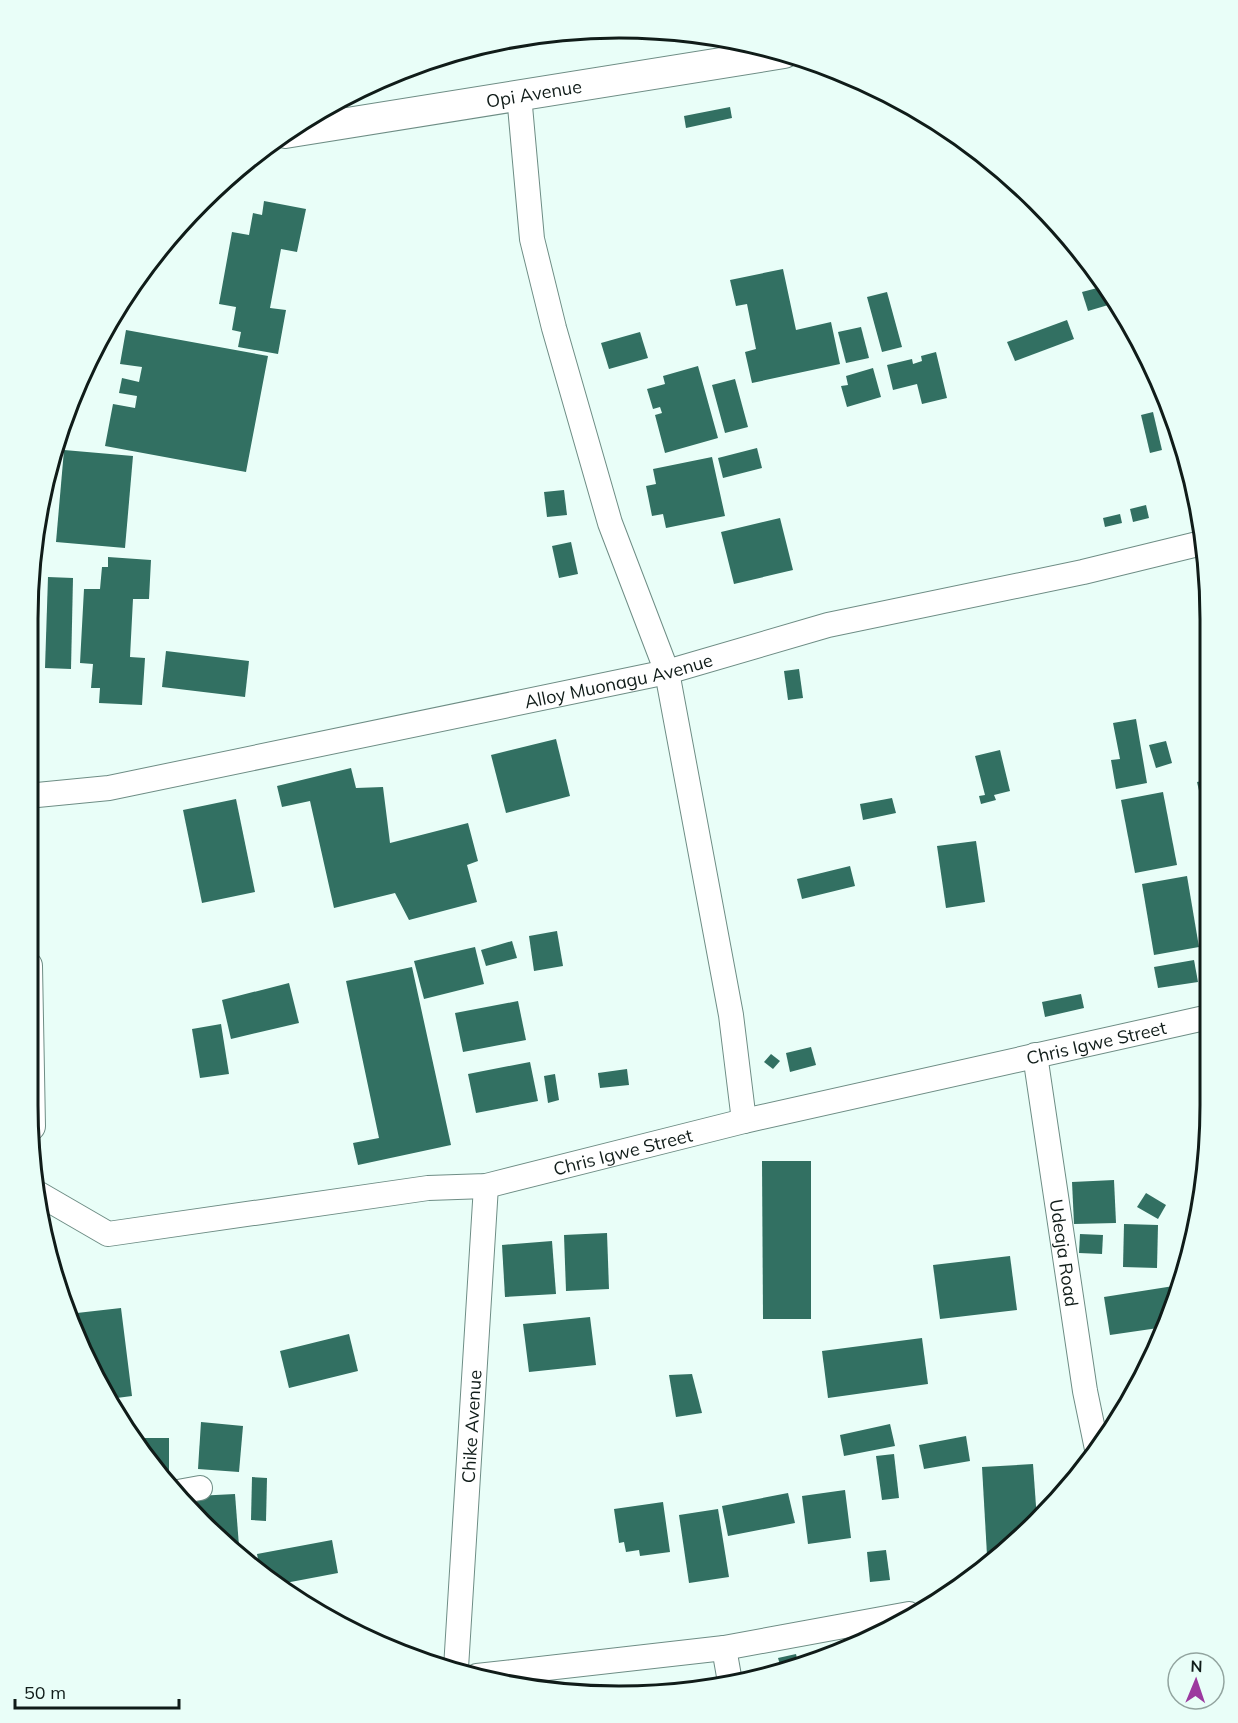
<svg xmlns="http://www.w3.org/2000/svg" width="1238" height="1723" font-family="Mulish,sans-serif">
<style>
.building{fill:#327062}
.lines{fill:none;stroke-linecap:round;stroke-linejoin:round}
.minor-casing{stroke:#6e8d85;stroke-width:26}
.tertiary-casing{stroke:#6e8d85;stroke-width:32}
.minor{stroke:#fff;stroke-width:24}
.tertiary{stroke:#fff;stroke-width:30}
.labels{text-anchor:middle;dominant-baseline:central;stroke-width:4.5;stroke-linejoin:round;paint-order:stroke}
.street-label{font-size:18px;fill:#101c19;stroke:#e9fef8}
.rim{fill:none;stroke:#101c19;stroke-width:3}
</style>
<rect width="100%" height="100%" fill="#e9fef8"/>
<g class="building">
<polygon points="730,107 732,118 686,128 684,116"/>
<polygon points="264,201 306,209 297,252 281,249 270,308 286,310 278,354 238,347 241,332 232,330 236,307 219,304 232,232 249,235 253,213 262,215"/>
<polygon points="783,269 796,330 831,322 840,364 752,383 745,352 756,349 747,304 736,306 730,280"/>
<polygon points="1105,286 1115,303 1088,311 1082,292"/>
<polygon points="887,292 902,347 882,352 867,297"/>
<polygon points="1067,320 1074,339 1015,361 1007,342"/>
<polygon points="861,327 869,358 846,363 838,332"/>
<polygon points="126,330 268,356 246,472 105,446 113,404 135,408 137,396 119,393 122,378 139,382 142,367 120,364"/>
<polygon points="640,332 648,358 609,369 601,343"/>
<polygon points="936,352 947,398 922,404 917,384 893,390 887,365 912,359 913,364 922,361 921,356"/>
<polygon points="698,366 718,438 665,453 655,415 662,413 660,407 653,409 647,389 665,384 663,376"/>
<polygon points="873,368 881,397 847,407 841,386 848,385 846,376"/>
<polygon points="735,379 748,427 725,433 712,385"/>
<polygon points="1153,412 1162,450 1150,453 1141,415"/>
<polygon points="757,448 762,468 723,478 718,458"/>
<polygon points="64,450 133,456 125,548 56,542"/>
<polygon points="712,457 725,516 666,528 663,514 652,516 646,486 656,484 653,469"/>
<polygon points="564,490 567,515 547,517 544,492"/>
<polygon points="1146,505 1149,518 1133,522 1130,509"/>
<polygon points="1120,514 1122,523 1105,527 1103,518"/>
<polygon points="780,518 793,570 734,584 721,532"/>
<polygon points="571,542 578,574 559,578 552,546"/>
<polygon points="108,557 151,560 149,599 133,599 130,657 145,658 142,705 99,703 100,688 91,688 93,664 80,663 84,589 100,589 102,567 108,567"/>
<polygon points="48,577 73,578 71,669 45,668"/>
<polygon points="166,651 249,661 245,697 162,687"/>
<polygon points="799,669 803,698 788,700 784,671"/>
<polygon points="1136,719 1147,783 1116,789 1111,760 1120,759 1113,723"/>
<polygon points="556,739 570,796 506,813 491,755"/>
<polygon points="1166,741 1172,763 1156,768 1149,745"/>
<polygon points="1000,750 1010,791 994,795 996,800 981,804 979,796 985,795 975,756"/>
<polygon points="351,768 356,788 383,787 390,843 468,823 478,861 467,865 477,902 409,920 395,893 334,908 310,801 282,807 277,786"/>
<polygon points="1207,780 1208,825 1207,825 1197,782"/>
<polygon points="1163,792 1177,865 1135,873 1121,800"/>
<polygon points="892,798 896,813 863,820 860,804"/>
<polygon points="236,799 255,892 202,903 183,810"/>
<polygon points="976,841 985,902 946,908 937,846"/>
<polygon points="850,866 855,886 802,899 797,879"/>
<polygon points="1187,876 1199,947 1154,955 1142,884"/>
<polygon points="557,931 563,966 534,971 529,936"/>
<polygon points="512,941 517,958 486,966 481,950"/>
<polygon points="475,947 484,984 424,999 414,961"/>
<polygon points="1194,960 1198,982 1158,988 1154,967"/>
<polygon points="412,967 451,1145 358,1165 353,1143 379,1138 346,981"/>
<polygon points="289,983 299,1023 231,1039 222,1000"/>
<polygon points="1081,994 1084,1008 1045,1017 1042,1002"/>
<polygon points="518,1001 526,1040 463,1052 455,1013"/>
<polygon points="221,1024 229,1074 200,1078 192,1029"/>
<polygon points="811,1047 816,1065 790,1072 786,1053"/>
<polygon points="771,1054 780,1061 773,1069 764,1062"/>
<polygon points="530,1062 538,1101 476,1113 468,1074"/>
<polygon points="627,1069 629,1085 600,1088 598,1073"/>
<polygon points="555,1074 559,1100 548,1103 544,1076"/>
<polygon points="762,1161 811,1161 811,1319 763,1319"/>
<polygon points="1114,1180 1116,1223 1074,1224 1072,1182"/>
<polygon points="1146,1193 1166,1205 1158,1219 1137,1207"/>
<polygon points="1124,1224 1158,1225 1157,1268 1123,1267"/>
<polygon points="607,1233 609,1289 566,1291 564,1235"/>
<polygon points="1080,1234 1103,1235 1102,1254 1079,1253"/>
<polygon points="552,1241 556,1294 505,1297 502,1245"/>
<polygon points="1010,1256 1017,1310 940,1319 933,1265"/>
<polygon points="1180,1285 1180,1294 1165,1327 1110,1335 1104,1297"/>
<polygon points="121,1308 132,1396 109,1399 72,1331 68,1314"/>
<polygon points="590,1317 596,1365 529,1372 523,1324"/>
<polygon points="349,1334 358,1371 289,1388 280,1351"/>
<polygon points="922,1338 928,1384 828,1398 822,1351"/>
<polygon points="692,1374 702,1413 676,1417 669,1375"/>
<polygon points="201,1422 243,1426 239,1472 198,1469"/>
<polygon points="890,1424 895,1446 844,1456 840,1435"/>
<polygon points="966,1436 970,1461 924,1469 919,1445"/>
<polygon points="131,1438 169,1438 169,1481"/>
<polygon points="894,1454 899,1498 882,1500 876,1456"/>
<polygon points="1033,1464 1037,1520 1001,1554 987,1555 982,1467"/>
<polygon points="252,1477 267,1478 266,1521 251,1520"/>
<polygon points="845,1490 851,1538 808,1544 802,1496"/>
<polygon points="788,1493 795,1523 728,1536 722,1506"/>
<polygon points="235,1494 239,1546 226,1547 197,1513 196,1496"/>
<polygon points="663,1502 670,1552 640,1556 639,1550 626,1552 624,1542 619,1543 614,1509"/>
<polygon points="718,1509 729,1577 689,1583 679,1515"/>
<polygon points="332,1540 338,1573 280,1584 260,1570 257,1554"/>
<polygon points="886,1550 890,1580 870,1582 867,1552"/>
<polygon points="796,1654 798,1663 781,1668 778,1658"/>
</g>
<g class="lines">
<defs>
<g id="minor">
<polyline points="519,95 532,239 554,328 610,523 667,672 731,1015 744,1121"/>
<path id="s1" d="M 27,796 L 109,788 L 667,672 L 828,625 L 1083,572 L 1206,542"/>
<path id="s2" d="M 1035,1055 L 1085,1391 L 1097,1449"/>
<path id="s3" d="M 39,1194 L 108,1234 L 428,1188 L 486,1186 L 744,1121 L 1209,1017"/>
<polyline points="178,1492 200,1488"/>
<polyline points="724,1648 730,1682"/>
<path id="s4" d="M 456,1668 L 486,1186"/>
<polyline points="477,1676 724,1648 909,1614"/>
</g>
<g id="tertiary">
<path id="s5" d="M 285,133 L 784,53"/>
<polyline points="27,966 30,1126"/>
</g>
</defs>
<use href="#minor" class="minor-casing"/>
<use href="#tertiary" class="tertiary-casing"/>
<use href="#minor" class="minor"/>
<use href="#tertiary" class="tertiary"/>
</g>
<g class="labels">
<g class="street-label">
<text stroke="none"><textPath href="#s5" startOffset="252">Opi Avenue</textPath></text>
<text stroke="none"><textPath href="#s1" startOffset="603">Alloy Muonagu Avenue</textPath></text>
<text stroke="none"><textPath href="#s3" startOffset="1088">Chris Igwe Street</textPath></text>
<text stroke="none"><textPath href="#s3" startOffset="602">Chris Igwe Street</textPath></text>
<text stroke="none"><textPath href="#s2" startOffset="200">Udeaja Road</textPath></text>
<text stroke="none"><textPath href="#s4" startOffset="242">Chike Avenue</textPath></text>
</g>
</g>
<path d="M0 0H1238V1723H0ZM619 38H619A581 581 0 0 1 1200 619V1105A581 581 0 0 1 619 1686H619A581 581 0 0 1 38 1105V619A581 581 0 0 1 619 38Z" fill="#e9fef8" fill-rule="evenodd"/>
<path class="rim" d="M619 38H619A581 581 0 0 1 1200 619V1105A581 581 0 0 1 619 1686H619A581 581 0 0 1 38 1105V619A581 581 0 0 1 619 38Z"/>
<g transform="translate(1196 1681) rotate(2)"><circle r="28" fill="#e9fef8" stroke="#92a49f" stroke-width="1.5"/>
<path d="M0-4.5L10 22L0 15L-10 22Z" fill="#9c399f"/>
<text y="-9" font-size="16" font-weight="bold" text-anchor="middle" fill="#101c19">N</text>
</g>
<path d="M15 1699v9h164v-9" fill="none" stroke="#101c19" stroke-width="3"/>
<text x="24" y="1699" font-size="18" fill="#101c19" stroke="#e9fef8" stroke-width="4.5" paint-order="stroke">50 m</text>
</svg>
